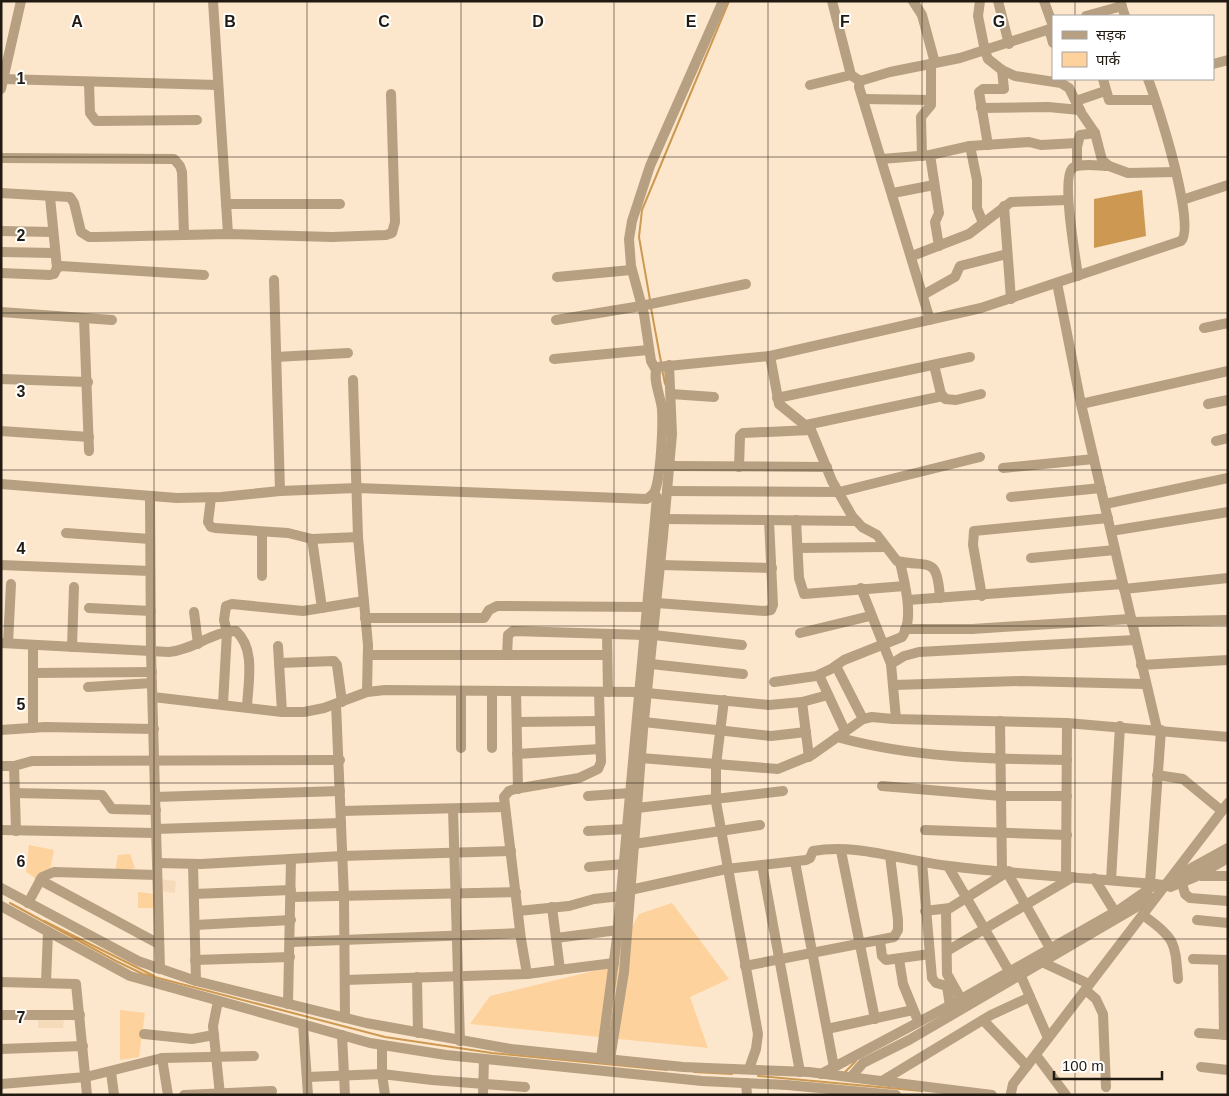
<svg xmlns="http://www.w3.org/2000/svg" width="1229" height="1096" font-family="Arial,'Noto Sans Devanagari',sans-serif">
<style>
.built{fill:#f6dbbb}
.green{fill:#fdd29c}
.water{fill:#cd9851}
.lines{fill:none;stroke-linecap:round;stroke-linejoin:round}
.stream{stroke:#cd9851;stroke-width:2}
.minor{stroke:#b79f82;stroke-width:10}
.grid{fill:none;stroke:#211a10;stroke-width:1;stroke-opacity:0.55}
.grid-label{font-size:16px;text-anchor:middle;font-weight:bold;fill:#211a10;stroke:#fff;stroke-width:4;stroke-linejoin:round;paint-order:stroke}
</style>
<rect width="100%" height="100%" fill="#fde7cc"/>
<g class="built">
<polygon points="160,879 176,881 175,893 160,891"/>
<polygon points="64,1019 63,1028 38,1028 38,1020"/>
</g>
<g class="green">
<polygon points="29,845 54,850 50,869 38,880 26,872"/>
<polygon points="130,854 135,868 115,872 118,855"/>
<polygon points="138,892 155,894 155,908 138,908"/>
<polygon points="672,903 729,979 690,997 708,1048 470,1024 490,996 610,967 639,914"/>
<polygon points="120,1010 145,1013 139,1057 120,1060"/>
</g>
<polygon class="water" points="1142,190 1146,236 1094,248 1094,199"/>
<g class="lines">
<g class="stream">
<polyline points="650,300 639,237 642,210 729,1"/>
<polyline points="651,308 661,362"/>
<polyline points="662,369 665,384"/>
<polyline points="10,903 116,961 143,974 385,1037 492,1053 667,1070"/>
<polyline points="44,921 154,976"/>
<polyline points="694,1072 732,1074"/>
<polyline points="845,1072 856,1061"/>
<polyline points="758,1076 922,1091"/>
</g>
<g class="minor">
<polyline points="213,1 228,234"/>
<polyline points="832,1 851,75 860,81"/>
<polyline points="913,1 922,15 935,63"/>
<polyline points="980,1 978,16 985,51 988,59 1002,70 1015,76 1061,83 1069,88 1082,114 1095,133 1102,160 1109,166 1128,173 1176,172"/>
<polyline points="998,1 1009,44"/>
<polyline points="1044,1 1053,26"/>
<polyline points="1120,1 1125,16"/>
<polyline points="1086,16 1122,6"/>
<polyline points="1049,29 1053,43"/>
<polyline points="1213,64 1228,60"/>
<polyline points="3,79 218,85"/>
<polyline points="1103,79 1109,100 1155,100"/>
<polyline points="89,83 90,113 96,121 197,120"/>
<polyline points="810,85 851,75"/>
<polyline points="1,89 21,1"/>
<polyline points="863,99 931,100"/>
<polyline points="1076,101 1105,91"/>
<polyline points="981,108 1048,107 1080,110"/>
<polyline points="988,145 979,92 983,89 1004,89 1002,70"/>
<polyline points="970,146 977,180 977,208 983,223"/>
<polyline points="930,155 939,213 935,222 939,246"/>
<polyline points="922,156 921,117 931,105 931,64"/>
<polyline points="1,158 174,159 180,166 182,172 184,235"/>
<polyline points="882,159 930,155 970,146 1029,142 1041,145 1077,143"/>
<polyline points="1077,166 1077,147 1080,135 1095,133"/>
<polyline points="1,193 70,197 74,203 81,232 89,237 96,237 228,234 332,237 386,235 392,233 395,222 391,94"/>
<polyline points="893,193 934,185"/>
<polyline points="50,197 57,268"/>
<polyline points="1182,200 1228,185"/>
<polyline points="226,204 340,204"/>
<polyline points="1004,206 1011,299"/>
<polyline points="1,231 53,232"/>
<polyline points="1,252 55,253"/>
<polyline points="912,256 969,234 1011,202 1068,200"/>
<polyline points="1,273 50,275 54,274 57,268 61,266 204,275"/>
<path d="M 1078,276 C 1076,260 1060,174 1074,167 C 1083,163 1099,166 1109,166"/>
<polyline points="557,277 631,270"/>
<polyline points="274,280 280,491"/>
<polyline points="1057,283 1081,404 1157,729"/>
<polyline points="923,295 955,277 960,266 1007,254"/>
<polyline points="1,312 112,320"/>
<polyline points="84,318 89,451"/>
<polyline points="556,320 641,306 746,284"/>
<polyline points="930,320 859,87 860,81 890,72 960,58 1053,28"/>
<polyline points="1204,328 1228,323"/>
<path d="M 770,356 L 779,404 L 811,430 L 832,481 L 852,516 L 862,527 L 877,535 L 897,561 C 930,568 937,555 940,598"/>
<polyline points="276,357 348,353"/>
<polyline points="554,359 648,350"/>
<polyline points="934,365 941,394 945,399 956,400 981,394"/>
<polyline points="656,370 651,361 644,314 631,266 629,239 632,221 650,166 723,1"/>
<polyline points="1,379 88,382"/>
<polyline points="353,380 358,537 368,645 367,692"/>
<polyline points="671,394 714,397"/>
<polyline points="777,398 970,357"/>
<polyline points="1081,404 1228,371"/>
<polyline points="1208,404 1228,400"/>
<polyline points="806,425 943,396"/>
<polyline points="1,431 89,437"/>
<polyline points="1216,441 1228,438"/>
<polyline points="669,466 827,467"/>
<polyline points="739,467 740,436 743,433 811,430"/>
<polyline points="1003,468 1094,459"/>
<path d="M 1,484 L 177,498 L 221,497 L 280,491 L 357,488 L 647,499 C 650,496 653,495 655,491 C 661,474 663,426 662,409 C 661,397 651,376 658,367 L 770,356 L 981,308 L 1181,241 C 1197,227 1157,102 1148,79"/>
<polyline points="667,491 839,492 980,457"/>
<polyline points="150,497 151,652 160,969 154,967"/>
<polyline points="1011,497 1101,488"/>
<polyline points="211,498 208,522 211,527 215,528 288,533 312,539 358,537"/>
<polyline points="1105,504 1228,478"/>
<polyline points="664,519 856,521"/>
<polyline points="796,520 799,578 804,594 905,586"/>
<polyline points="1111,531 1228,512"/>
<polyline points="66,533 150,539"/>
<polyline points="312,539 322,608"/>
<polyline points="798,548 885,547"/>
<polyline points="1031,558 1115,550"/>
<polyline points="1,565 150,571"/>
<polyline points="661,565 772,568"/>
<polyline points="262,576 262,532"/>
<polyline points="861,588 891,664 896,719"/>
<polyline points="1124,589 1228,578"/>
<polyline points="982,596 973,545 974,531 1108,518"/>
<polyline points="908,600 1123,584"/>
<polyline points="657,603 765,611 771,610 773,605 769,520"/>
<polyline points="89,608 151,611"/>
<polyline points="194,612 198,644"/>
<polyline points="365,618 484,618 489,610 497,606 648,607"/>
<polyline points="1131,622 1228,620"/>
<polyline points="905,629 972,629 1130,619"/>
<polyline points="800,633 870,616"/>
<polyline points="607,634 608,692"/>
<polyline points="654,635 742,645"/>
<path d="M 1,643 L 169,652 C 193,650 213,631 236,631 C 256,649 248,683 247,707"/>
<polyline points="8,643 11,584"/>
<polyline points="278,646 282,712"/>
<polyline points="72,647 74,587"/>
<polyline points="368,655 607,655"/>
<polyline points="507,655 508,635 513,631 645,635"/>
<polyline points="279,663 334,661 337,665 342,702"/>
<polyline points="651,664 743,674"/>
<polyline points="891,664 904,656 919,652 1135,640"/>
<polyline points="1141,665 1228,660"/>
<polyline points="836,666 863,719"/>
<polyline points="33,673 152,672"/>
<polyline points="819,675 845,731"/>
<path d="M 774,682 L 816,676 L 831,669 L 844,660 L 902,637 C 915,619 904,581 900,562"/>
<polyline points="894,685 1021,681 1145,684"/>
<polyline points="88,687 152,683"/>
<polyline points="516,692 518,789"/>
<polyline points="647,693 769,705 802,702 828,695"/>
<polyline points="153,697 282,712 304,712 324,708 367,692 385,690 640,692"/>
<polyline points="724,700 716,765 716,802 758,1034 756,1049 749,1069"/>
<polyline points="802,702 809,757"/>
<polyline points="223,704 227,632 224,620 226,606 232,604 303,611 364,601"/>
<polyline points="336,704 344,897 345,1018"/>
<polyline points="1000,721 1002,870"/>
<polyline points="517,722 599,721"/>
<polyline points="644,722 771,736 806,732"/>
<polyline points="33,728 33,645"/>
<polyline points="1,730 45,727 154,729"/>
<path d="M 837,737 C 912,758 990,759 1067,760"/>
<polyline points="461,748 461,691"/>
<polyline points="492,748 492,691"/>
<polyline points="517,754 600,749"/>
<polyline points="641,758 778,769 812,755 863,719 872,717 893,719 1067,723 1228,737"/>
<polyline points="1,766 14,766 32,761 340,760"/>
<polyline points="14,766 16,831"/>
<polyline points="1157,775 1183,779 1222,811"/>
<polyline points="882,786 1001,796 1067,796"/>
<polyline points="15,793 102,795 112,809 156,810"/>
<polyline points="588,796 630,793"/>
<polyline points="155,797 340,791"/>
<polyline points="637,808 783,791"/>
<polyline points="453,809 460,1041"/>
<polyline points="341,811 505,807"/>
<polyline points="156,829 341,823"/>
<polyline points="1,830 156,833"/>
<polyline points="925,830 1067,835"/>
<polyline points="588,831 627,829"/>
<polyline points="634,844 760,825"/>
<polyline points="841,851 875,1019"/>
<polyline points="795,862 834,1067"/>
<polyline points="922,862 932,978 936,983 947,986 950,1006"/>
<polyline points="157,863 201,864 342,856 511,851"/>
<polyline points="193,864 196,981"/>
<polyline points="762,865 800,1072"/>
<polyline points="948,866 1009,971"/>
<polyline points="589,867 624,864"/>
<polyline points="1007,872 1050,948"/>
<polyline points="1066,876 1067,723"/>
<polyline points="1177,876 1228,848"/>
<polyline points="1201,876 1228,876"/>
<polyline points="1094,878 1115,912"/>
<polyline points="40,880 159,944"/>
<polyline points="1111,880 1120,726"/>
<polyline points="1150,883 1161,730"/>
<polyline points="1182,883 1185,894 1190,898 1228,901"/>
<polyline points="1170,887 1195,877 1228,858"/>
<polyline points="1,888 138,961 196,981 366,1023 511,1049 683,1067 809,1072 992,1095"/>
<path d="M 630,890 L 726,869 L 806,860 L 810,858 L 813,851 C 857,843 904,861 949,866 C 1020,875 1093,878 1165,885"/>
<polyline points="194,894 291,890"/>
<polyline points="291,897 516,892"/>
<polyline points="28,903 42,877 54,872 157,875"/>
<polyline points="1,906 130,976 370,1043 446,1055 702,1081 787,1085 896,1095"/>
<polyline points="552,907 560,970"/>
<polyline points="946,910 947,974 961,999"/>
<polyline points="518,911 569,906 594,899 621,896"/>
<polyline points="925,911 950,908 1009,871"/>
<path d="M 1147,918 C 1176,939 1175,944 1178,979"/>
<polyline points="1197,920 1228,923"/>
<polyline points="195,925 291,920"/>
<polyline points="556,938 618,930"/>
<polyline points="880,941 882,956 886,960 930,954"/>
<polyline points="291,942 520,933"/>
<polyline points="947,951 1073,877"/>
<polyline points="899,959 903,984 916,1016"/>
<polyline points="1193,959 1228,960"/>
<polyline points="195,960 290,957"/>
<polyline points="1223,960 1224,1035"/>
<polyline points="1042,962 1089,984"/>
<polyline points="745,966 894,937 898,930 898,920 890,856"/>
<polyline points="527,974 521,939 504,797 509,791 515,789 579,778 598,769 601,762 599,692"/>
<polyline points="1020,974 1048,1038"/>
<polyline points="417,977 418,1033"/>
<polyline points="345,980 527,974 614,963"/>
<polyline points="1,982 76,984 87,1095"/>
<polyline points="46,982 48,932"/>
<polyline points="1089,993 1096,999 1103,1014 1106,1087"/>
<polyline points="218,1001 213,1026 220,1095"/>
<polyline points="288,1004 291,859"/>
<polyline points="1,1015 80,1015"/>
<polyline points="983,1020 1027,1066"/>
<polyline points="303,1024 308,1095"/>
<polyline points="827,1029 913,1010"/>
<polyline points="1199,1033 1228,1035"/>
<polyline points="144,1034 192,1039 214,1035"/>
<polyline points="342,1035 345,1095"/>
<polyline points="382,1045 382,1074 385,1095"/>
<polyline points="1,1049 83,1046"/>
<polyline points="162,1058 168,1095"/>
<polyline points="601,1058 617,938 657,497"/>
<polyline points="610,1059 624,972 643,730 663,536 672,434 669,365"/>
<polyline points="1039,1059 1066,1095"/>
<polyline points="1201,1067 1228,1070"/>
<polyline points="111,1072 114,1095"/>
<polyline points="821,1074 947,1007 1120,909 1156,884"/>
<polyline points="307,1077 382,1074 432,1080 525,1087"/>
<polyline points="851,1077 863,1063 909,1040 1152,898"/>
<polyline points="882,1081 991,1015 1030,997"/>
<polyline points="746,1083 747,1095"/>
<polyline points="1,1084 86,1077 162,1058 254,1056"/>
<polyline points="1011,1093 1013,1084 1027,1066 1228,803"/>
<polyline points="184,1095 272,1091"/>
<polyline points="483,1095 484,1059"/>
</g>
</g>
<path class="grid" d="M 154,1 L 154,1095M 307,1 L 307,1095M 461,1 L 461,1095M 614,1 L 614,1095M 768,1 L 768,1095M 922,1 L 922,1095M 1075,1 L 1075,16M 1075,79 L 1075,1095M 1,157 L 1228,157M 1,313 L 1228,313M 1,470 L 1228,470M 1,626 L 1228,626M 1,783 L 1228,783M 1,939 L 1228,939"/>
<g class="grid-label">
<text x="77" y="27">A</text>
<text x="230" y="27">B</text>
<text x="384" y="27">C</text>
<text x="538" y="27">D</text>
<text x="691" y="27">E</text>
<text x="845" y="27">F</text>
<text x="999" y="27">G</text>
<text x="21" y="84">1</text>
<text x="21" y="241">2</text>
<text x="21" y="397">3</text>
<text x="21" y="554">4</text>
<text x="21" y="710">5</text>
<text x="21" y="867">6</text>
<text x="21" y="1023">7</text>
</g>
<rect width="1229" height="1096" fill="none" stroke="#211a10" stroke-width="5"/>
<rect x="1052" y="15" width="162" height="65" fill="#ffffff" stroke="#a6a39f"/>
<rect x="1062" y="31" width="25" height="8" fill="#b79f82" stroke="#a6a39f"/>
<text x="1096" y="40" font-size="15" fill="#211a10">सड़क</text>
<rect x="1062" y="52" width="25" height="15" fill="#fdd29c" stroke="#a6a39f"/>
<text x="1096" y="65" font-size="15" fill="#211a10">पार्क</text>
<path d="M1054 1071v8h108v-8" fill="none" stroke="#211a10" stroke-width="2.5"/>
<text x="1062" y="1071" font-size="15" fill="#211a10" stroke="#ffffff" stroke-width="4" paint-order="stroke">100 m</text>
</svg>
